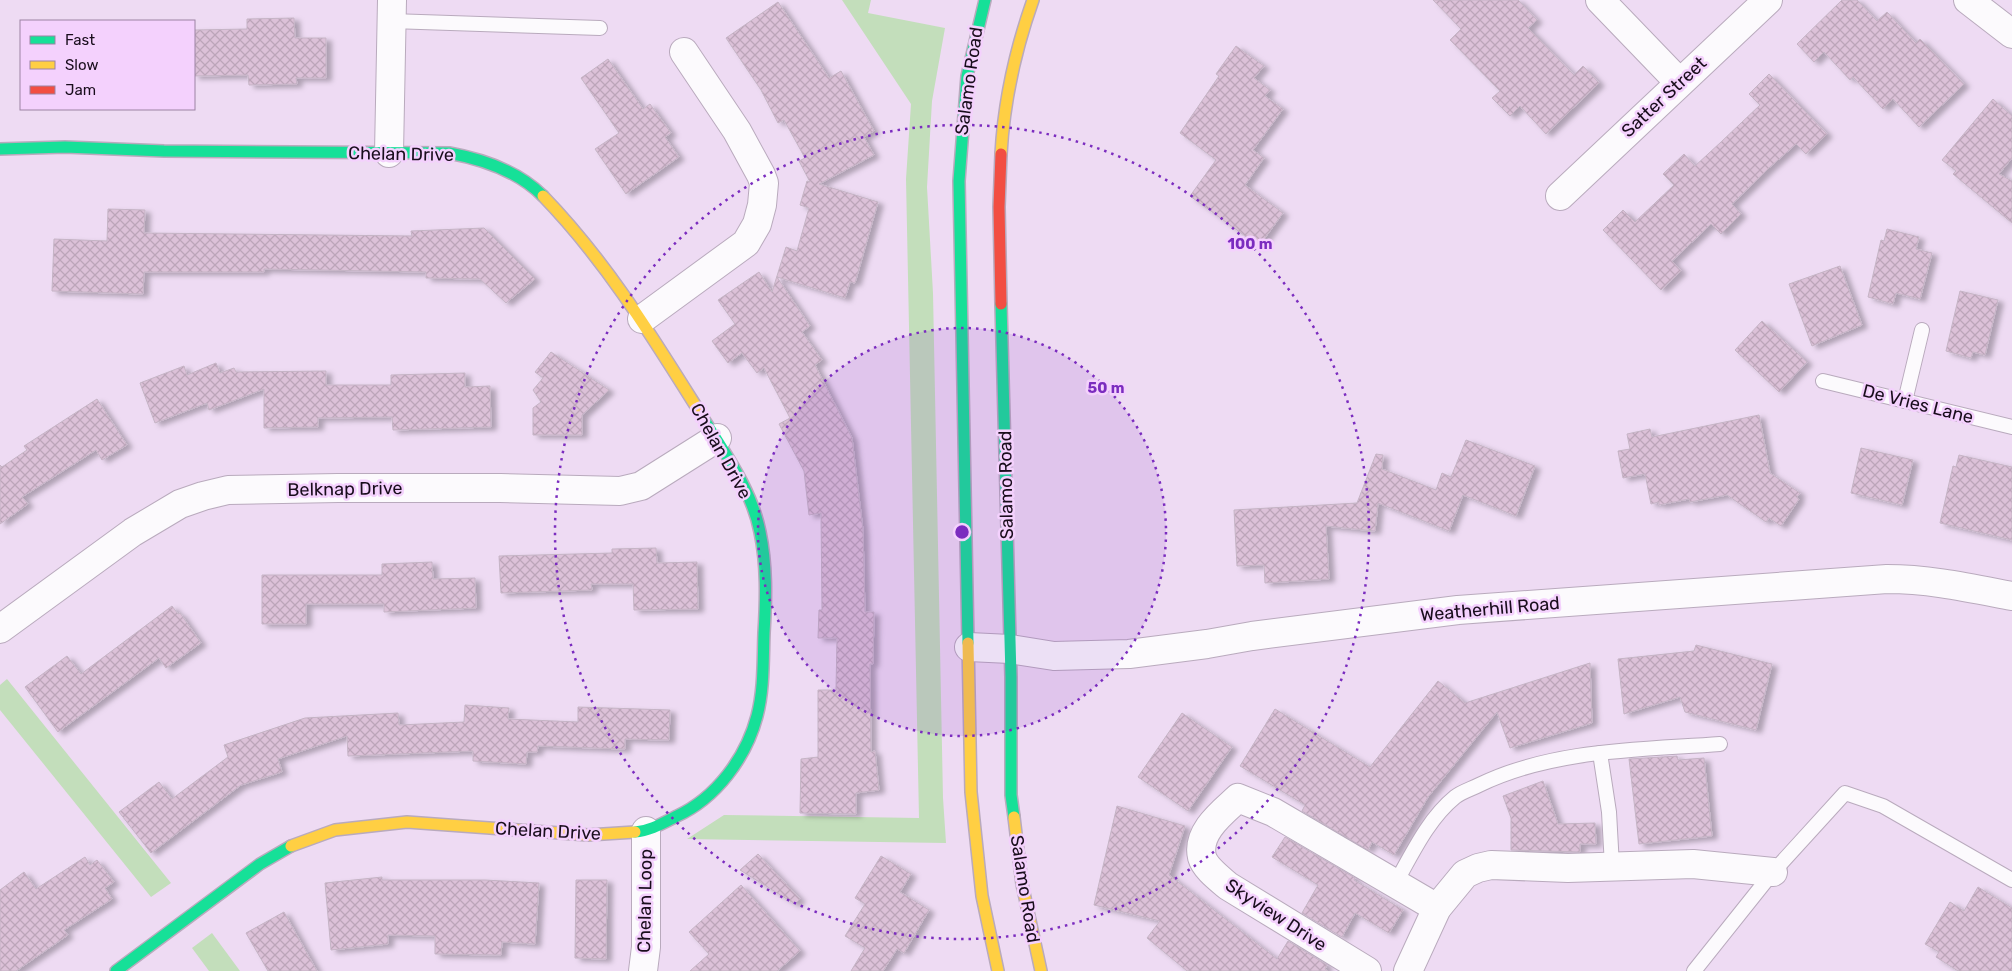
<svg xmlns="http://www.w3.org/2000/svg" width="2012" height="971" font-family="Rubik,sans-serif">
<style>
.green{fill:#c3debb}
.building{fill:url(#building-cross-hatch);stroke:#c5b4c5;filter:url(#shadow)}
.lines{fill:none;stroke-linecap:round;stroke-linejoin:round}
.lane-casing{stroke:#b9aabd;stroke-width:16}
.street-casing{stroke:#b9aabd;stroke-width:30}
.fast-casing{stroke:#b9aabd;stroke-width:14}
.slow-casing{stroke:#b9aabd;stroke-width:14}
.jam-casing{stroke:#b9aabd;stroke-width:14}
.lane{stroke:#fcfafd;stroke-width:14}
.street{stroke:#fcfafd;stroke-width:28}
.fast{stroke:#16e098;stroke-width:11}
.slow{stroke:#ffcf43;stroke-width:11}
.jam{stroke:#f24e42;stroke-width:11}
.ring{fill:none;stroke:#7b2cbf;stroke-width:2.5;stroke-dasharray:2.5 5}
.labels{text-anchor:middle;dominant-baseline:central;stroke-width:5;stroke-linejoin:round;paint-order:stroke}
.street-label{font-size:18px;fill:#190d1c;stroke:#f4d1fd}
.centre{fill:#7b2cbf;stroke:#f4d1fd;stroke-width:2.5}
.ring-label{font-size:15px;text-anchor:middle;font-weight:bold;fill:#7b2cbf;stroke:#f4d1fd;stroke-width:5;stroke-linejoin:round;paint-order:stroke}
</style>
<defs>
<pattern id="building-cross-hatch" width="8" height="8" patternUnits="userSpaceOnUse" patternTransform="scale(1.25)"><rect width="8" height="8" fill="#dcc1d8"/><path d="M0 0l8 8M0 8l8-8" fill="none" stroke="#bca5b9"/></pattern>
<filter id="shadow"><feDropShadow dx="5.5" dy="3" stdDeviation="2.5" flood-color="#0004"/></filter>
</defs>
<rect width="100%" height="100%" fill="#eedbf3"/>
<g class="green">
<polygon points="842,0 871,0 868,13 945,28 932,101 927,187 933,293 943,798 946,843 687,839 724,815 919,818 906,179 911,104"/>
<polygon points="7,679 171,883 151,897 0,710 0,685"/>
<polygon points="212,933 240,971 209,971 192,948"/>
</g>
<g class="building">
<polygon points="1433,0 1518,0 1537,20 1528,28 1574,75 1583,66 1599,83 1546,134 1520,106 1510,116 1492,98 1500,91 1450,40 1461,29"/>
<polygon points="1842,0 1857,0 1877,21 1887,12 1916,43 1920,39 1964,84 1919,127 1893,99 1883,109 1853,77 1850,80 1824,52 1814,62 1797,44"/>
<polygon points="778,2 829,78 841,71 874,131 864,137 874,155 819,184 878,202 855,283 850,282 845,298 777,277 810,326 802,332 822,360 815,365 852,438 863,530 865,612 874,612 873,664 870,664 871,752 875,751 879,790 856,793 856,814 800,813 801,759 818,757 818,690 836,690 837,638 818,638 819,610 822,610 821,513 809,515 804,471 779,424 790,418 764,368 757,373 742,353 728,363 712,341 735,324 718,300 759,272 772,292 786,247 797,251 809,208 800,205 807,181 810,182 799,161 805,158 784,120 778,123 761,90 726,38"/>
<polygon points="294,18 295,38 326,38 326,78 296,78 297,84 249,85 248,75 194,76 194,30 247,29 247,19"/>
<polygon points="1236,46 1264,66 1254,78 1270,90 1265,96 1283,109 1253,150 1264,158 1245,185 1283,213 1259,246 1190,196 1216,160 1180,133 1219,76 1216,74"/>
<polygon points="608,59 643,109 650,104 671,133 665,137 679,157 626,194 595,149 619,133 581,78"/>
<polygon points="1769,74 1827,134 1806,154 1796,144 1770,167 1732,204 1741,214 1721,234 1711,224 1672,261 1681,271 1661,290 1603,230 1623,210 1635,222 1674,185 1663,174 1684,154 1695,166 1721,142 1760,105 1749,94"/>
<polygon points="1993,99 2012,116 2012,158 1999,174 2012,181 2012,223 1953,174 1956,171 1942,160"/>
<polygon points="108,209 145,210 144,233 412,236 411,231 484,228 535,279 506,303 480,279 426,278 426,272 264,269 264,272 144,272 143,294 52,291 54,239 107,241"/>
<polygon points="1887,229 1919,237 1916,249 1932,253 1920,299 1896,293 1893,304 1868,297 1881,240 1884,241"/>
<polygon points="1840,266 1862,325 1812,346 1789,284"/>
<polygon points="1960,291 1998,300 1985,355 1973,352 1971,358 1946,351"/>
<polygon points="1762,321 1807,362 1779,392 1735,350"/>
<polygon points="551,352 609,390 582,415 582,435 533,435 533,408 541,402 533,390 543,378 535,372"/>
<polygon points="216,363 220,373 234,368 236,372 326,371 326,385 391,385 391,375 465,373 465,387 490,386 491,427 393,430 392,417 318,418 318,427 264,428 264,389 209,410 207,403 155,423 140,383 184,366 187,375"/>
<polygon points="97,399 127,445 102,460 96,450 22,497 28,504 0,524 0,465 2,467 27,450 24,446"/>
<polygon points="1759,415 1770,473 1800,493 1797,497 1799,499 1781,526 1769,518 1766,522 1727,495 1690,502 1689,499 1659,505 1659,502 1651,504 1645,474 1623,478 1618,451 1630,449 1627,434 1650,429 1652,437"/>
<polygon points="1466,440 1535,466 1516,516 1463,495 1449,531 1378,503 1375,531 1326,526 1329,579 1265,583 1264,565 1237,566 1234,510 1357,503 1376,454 1383,455 1382,469 1436,490 1442,473 1451,477"/>
<polygon points="1861,448 1913,460 1902,505 1851,493"/>
<polygon points="1959,455 2012,467 2012,540 1940,523 1953,466 1956,467"/>
<polygon points="656,548 657,563 697,562 698,609 634,610 633,584 591,584 592,590 501,593 499,556 612,553 612,549"/>
<polygon points="432,562 433,579 475,578 476,608 384,612 384,604 306,604 306,624 262,624 262,575 382,575 382,564"/>
<polygon points="172,606 178,614 180,613 201,643 166,668 159,658 58,732 25,687 67,656 81,674"/>
<polygon points="1696,645 1772,664 1756,730 1685,712 1680,697 1624,714 1618,659 1694,651"/>
<polygon points="1590,663 1592,723 1510,748 1497,712 1428,797 1394,855 1372,842 1368,850 1302,811 1305,805 1240,766 1275,709 1370,767 1438,681 1465,703"/>
<polygon points="465,705 509,708 508,719 578,722 578,707 670,710 669,740 625,739 625,749 538,746 537,752 527,752 526,764 473,761 473,751 348,756 347,736 278,759 282,772 241,785 151,853 119,812 159,782 172,799 228,757 224,745 305,718 398,713 399,725 464,722"/>
<polygon points="1182,713 1232,747 1188,811 1138,777"/>
<polygon points="1677,756 1678,760 1704,758 1712,836 1639,844 1629,759"/>
<polygon points="1543,781 1558,824 1595,823 1596,844 1580,844 1580,852 1511,850 1511,818 1503,796"/>
<polygon points="1117,806 1185,826 1169,875 1277,959 1288,941 1327,965 1325,969 1328,971 1187,971 1147,938 1160,921 1094,905"/>
<polygon points="1285,837 1355,878 1354,880 1403,910 1389,933 1355,913 1342,937 1302,913 1318,885 1272,857"/>
<polygon points="758,854 800,899 795,904 740,870"/>
<polygon points="881,856 911,874 900,892 929,910 904,953 897,949 883,971 851,971 865,948 845,936 865,904 855,898"/>
<polygon points="85,857 90,865 97,860 114,882 105,888 112,899 64,930 68,935 16,971 0,971 0,890 24,872 36,889"/>
<polygon points="382,877 382,880 485,880 539,883 535,944 502,942 501,955 435,954 435,936 388,935 388,944 331,950 325,883"/>
<polygon points="576,880 607,880 606,959 575,958"/>
<polygon points="741,885 800,951 777,971 690,971 709,954 689,932"/>
<polygon points="1978,887 2012,908 2012,971 1958,971 1936,957 1939,952 1925,944 1950,902 1964,911"/>
<polygon points="284,912 299,939 317,971 268,971 246,933"/>
</g>
<g class="lines">
<defs>
<g id="lane">
<polyline points="391,21 600,28"/>
<polyline points="1823,381 2012,427"/>
<polyline points="1905,401 1922,330"/>
<polyline points="1600,753 1609,812 1612,866"/>
<path d="M 1395,884 C 1412,854 1428,819 1455,797 C 1461,792 1471,789 1479,785 C 1553,749 1640,750 1720,744"/>
<polyline points="1694,971 1773,872 1845,793 1883,806 2012,880"/>
</g>
<g id="street">
<polyline points="1600,0 1679,82"/>
<polyline points="1968,0 2012,34"/>
<polyline points="389,153 392,0"/>
<polyline points="1560,196 1768,0"/>
<polyline points="642,319 746,243 757,224 762,205 764,183 761,175 737,131 684,52"/>
<polyline points="0,629 133,532 180,504 203,496 228,490 338,488 500,488 620,491 641,486 717,438"/>
<path d="M 969,647 L 1010,649 L 1054,656 L 1129,654 L 1207,644 L 1252,636 L 1458,610 L 1887,579 C 1930,579 1970,588 2012,596"/>
<polyline points="643,971 646,947 646,831"/>
<path d="M 1367,971 L 1228,886 C 1220,879 1205,868 1202,857 C 1196,832 1223,812 1238,798 L 1273,812 L 1437,908"/>
<polyline points="1408,971 1437,908 1465,874 1478,868 1491,865 1568,868 1693,864 1773,872"/>
</g>
<g id="fast">
<path d="M 0,149 L 65,147 L 164,151 L 449,153 C 482,159 518,171 543,196"/>
<polyline points="1001,304 1011,677 1011,795 1014,817"/>
<polyline points="968,643 959,181 967,76 985,0"/>
<path d="M 635,832 C 650,831 663,823 677,816 C 716,798 746,758 757,716 C 764,690 763,660 764,633 C 766,600 767,565 760,532 C 751,486 720,447 697,408"/>
<polyline points="116,971 260,864 291,846"/>
</g>
<g id="slow">
<path d="M 1001,154 C 1004,100 1015,51 1033,0"/>
<path d="M 543,196 C 605,260 650,333 697,408"/>
<polyline points="968,643 971,792 982,896 998,971"/>
<polyline points="1014,817 1022,884 1041,971"/>
<polyline points="291,846 335,830 407,822 588,835 635,832"/>
</g>
<polyline id="jam" points="1001,154 999,207 1001,304"/>
</defs>
<use href="#lane" class="lane-casing"/>
<use href="#street" class="street-casing"/>
<use href="#fast" class="fast-casing"/>
<use href="#slow" class="slow-casing"/>
<use href="#jam" class="jam-casing"/>
<use href="#lane" class="lane"/>
<use href="#street" class="street"/>
<use href="#fast" class="fast"/>
<use href="#slow" class="slow"/>
<use href="#jam" class="jam"/>
</g>
<circle cx="962" cy="532" r="204" fill="#7b2cbf" fill-opacity=".12"/>
<g class="ring">
<circle cx="962" cy="532" r="204"/>
<circle cx="962" cy="532" r="407"/>
</g>
<g class="labels">
<g class="street-label">
<text transform="translate(969 81) rotate(-82)">Salamo Road</text>
<text transform="translate(1664 97) rotate(-43)">Satter Street</text>
<text transform="translate(401 154) rotate(1)">Chelan Drive</text>
<text transform="translate(1918 404) rotate(14)">De Vries Lane</text>
<text transform="translate(721 451) rotate(61)">Chelan Drive</text>
<text transform="translate(1006 485) rotate(-91)">Salamo Road</text>
<text transform="translate(345 489) rotate(-1)">Belknap Drive</text>
<text transform="translate(1490 609) rotate(-5)">Weatherhill Road</text>
<text transform="translate(548 831) rotate(3)">Chelan Drive</text>
<text transform="translate(1025 889) rotate(81)">Salamo Road</text>
<text transform="translate(645 901) rotate(-89)">Chelan Loop</text>
<text transform="translate(1276 915) rotate(33)">Skyview Drive</text>
</g>
</g>
<circle cx="962" cy="532" r="8" class="centre"/>
<g class="ring-label">
<text x="1250" y="249">100 m</text>
<text x="1106" y="393">50 m</text>
</g>
<rect x="20" y="20" width="175" height="90" fill="#f4d1fd" stroke="#9c83a3"/>
<rect x="30" y="36" width="25" height="8" fill="#16e098" stroke="#9c83a3"/>
<text x="65" y="45" font-size="15" fill="#190d1c">Fast</text>
<rect x="30" y="61" width="25" height="8" fill="#ffcf43" stroke="#9c83a3"/>
<text x="65" y="70" font-size="15" fill="#190d1c">Slow</text>
<rect x="30" y="86" width="25" height="8" fill="#f24e42" stroke="#9c83a3"/>
<text x="65" y="95" font-size="15" fill="#190d1c">Jam</text>
</svg>
